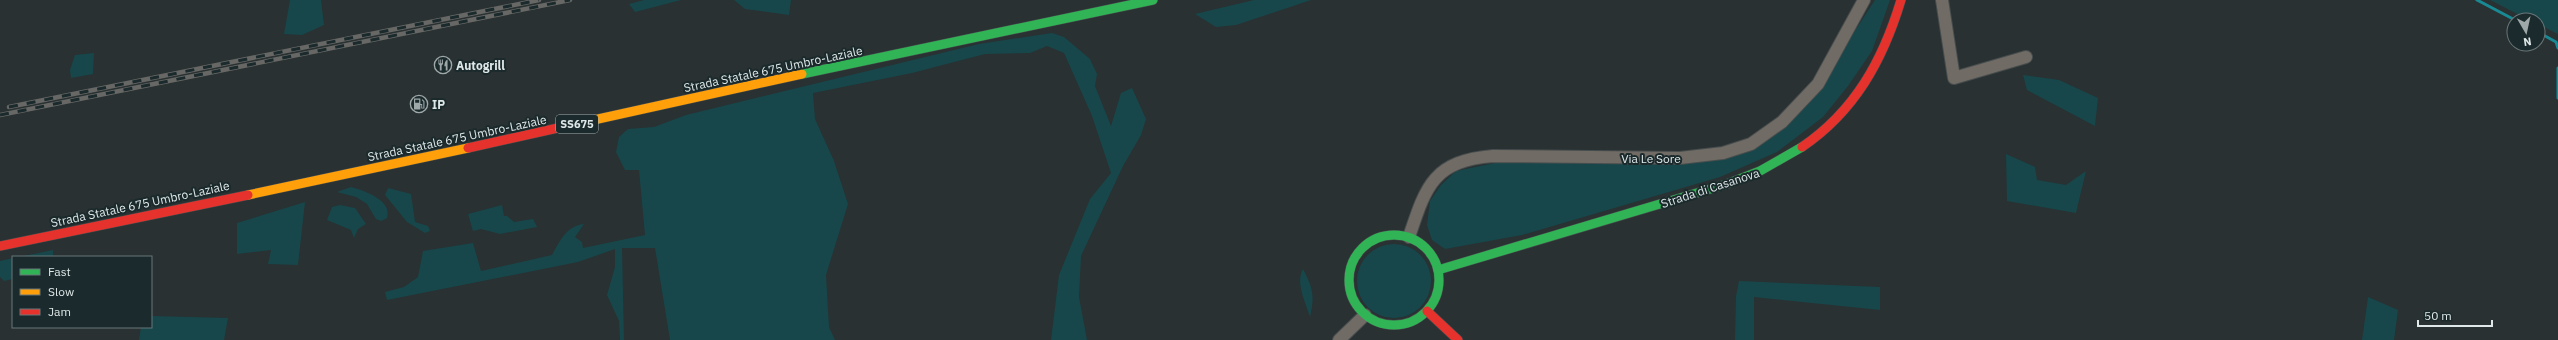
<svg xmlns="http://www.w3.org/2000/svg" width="2558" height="340" font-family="'IBM Plex Sans',sans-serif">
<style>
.green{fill:#17474b}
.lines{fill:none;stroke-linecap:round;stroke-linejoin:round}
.stream{stroke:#198993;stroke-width:3}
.street-casing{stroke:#474d4e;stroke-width:14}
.fast-casing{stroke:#474d4e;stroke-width:10}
.slow-casing{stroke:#474d4e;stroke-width:10}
.jam-casing{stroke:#474d4e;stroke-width:10}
.street{stroke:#706b64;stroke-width:12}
.fast{stroke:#30b455;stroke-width:9}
.slow{stroke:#ff9f0a;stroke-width:9}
.jam{stroke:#e5322d;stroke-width:9}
.rail-casing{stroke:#676865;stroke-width:4.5}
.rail{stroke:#1b2a2c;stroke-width:3;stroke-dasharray:9;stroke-linecap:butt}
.labels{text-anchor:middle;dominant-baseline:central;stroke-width:4;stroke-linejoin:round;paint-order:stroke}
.shield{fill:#1b2a2c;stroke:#a4afb0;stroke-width:1}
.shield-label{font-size:11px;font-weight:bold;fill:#dfe8e9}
.poi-label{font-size:12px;font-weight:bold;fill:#dfe8e9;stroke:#1b2a2c;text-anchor:start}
.street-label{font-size:12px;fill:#dfe8e9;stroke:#1b2a2c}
</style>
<rect width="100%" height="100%" fill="#293132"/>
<g class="green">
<polygon points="290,0 321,0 324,25 302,35 284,34"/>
<polygon points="644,0 681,0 635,12 629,4"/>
<polygon points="734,0 791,0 789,15 745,9"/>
<polygon points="1254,0 1311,0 1236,25 1216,27 1195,14"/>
<polygon points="1875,0 1890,0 1872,51 1848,86 1823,117 1777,152 1720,177 1522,235 1445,249 1432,240 1427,225 1430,201 1441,185 1456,171 1505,161 1750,150 1781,130 1808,103"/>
<polygon points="2490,0 2558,0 2558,34 2538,24 2538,20 2529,20"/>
<path d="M 1052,33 L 1064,37 L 1090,59 L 1097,74 L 1095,86 L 1111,126 L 1121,93 L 1132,88 L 1146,119 L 1141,135 L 1123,166 L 1081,256 L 1079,297 L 1087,340 L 1051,340 L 1059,275 L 1090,199 L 1111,173 L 1092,116 L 1064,53 L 1047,46 L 1030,53 L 985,54 L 912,73 L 813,93 L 815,119 L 834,161 L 848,204 L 826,275 L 829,327 L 835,340 L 670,340 L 655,248 L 622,248 L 624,340 L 620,340 L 619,321 L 607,295 L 615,267 L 615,249 L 578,262 L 387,300 L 385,292 L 404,287 L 418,277 L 423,251 L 473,243 L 481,271 L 552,255 C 560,241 566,226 584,224 L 575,237 L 582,242 L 583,248 L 645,235 L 639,170 L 625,170 L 616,152 L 619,137 L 628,129 L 654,127 L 686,115 L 979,44 Z"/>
<polygon points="94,53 93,74 71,78 70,70 75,55"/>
<polygon points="2023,75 2059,80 2098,98 2095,126 2027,90"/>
<polygon points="2006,154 2035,167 2037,180 2066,185 2086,171 2076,213 2007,201"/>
<path d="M 351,187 C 363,190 393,200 387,218 L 381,221 L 376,219 L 367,204 L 356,197 L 337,192 Z"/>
<polygon points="388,188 411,194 415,222 428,226 430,231 425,233 407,222 385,195"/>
<polygon points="305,202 298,265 268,264 271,250 237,254 237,223"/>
<polygon points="340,205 355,208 366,224 358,229 354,238 351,230 327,220 332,207"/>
<polygon points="502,205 504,216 507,216 514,222 533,219 537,227 500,234 481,229 473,231 468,214"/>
<circle cx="1394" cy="281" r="37"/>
<polygon points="53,250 53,257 19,257"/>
<polygon points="13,258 13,279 4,281 0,277 0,261"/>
<path d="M 1303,269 C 1313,288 1315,296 1310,317 C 1306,303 1295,283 1303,269 Z"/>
<polygon points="1739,281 1880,287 1880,310 1754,297 1754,340 1735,340 1736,296"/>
<polygon points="2368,297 2398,310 2394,340 2362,340"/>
<polygon points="151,316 228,318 224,340 139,340 141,327 151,327"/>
</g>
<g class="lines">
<g class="stream">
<polyline points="2477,0 2515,20"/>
<polyline points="2538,32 2556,42 2558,48"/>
<polyline points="2558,68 2558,98"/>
</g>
<defs>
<g id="street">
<polyline points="1942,0 1954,78 2026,57"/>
<path d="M 1409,237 C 1426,186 1433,161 1493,156 L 1680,158 L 1723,153 L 1751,144 L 1782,122 L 1818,84 L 1864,0"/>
<polyline points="1339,340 1365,315"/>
</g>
<g id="fast">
<polyline points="802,74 1153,0"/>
<circle cx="1394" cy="280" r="45"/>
<polyline points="1438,270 1727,184 1760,171 1802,147"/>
</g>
<g id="slow">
<polyline points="589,121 802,74"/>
<polyline points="248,195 468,148"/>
</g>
<g id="jam">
<path d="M 1802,147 C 1855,111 1883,60 1901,0"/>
<polyline points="468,148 589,121"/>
<polyline points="0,246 248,195"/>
<polyline points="1427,311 1458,340"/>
</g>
</defs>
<use href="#street" class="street-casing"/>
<use href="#fast" class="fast-casing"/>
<use href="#slow" class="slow-casing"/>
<use href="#jam" class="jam-casing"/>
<use href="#street" class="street"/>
<use href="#fast" class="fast"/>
<use href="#slow" class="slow"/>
<use href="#jam" class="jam"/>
<defs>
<g id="rail">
<polyline points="9,107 539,0"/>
<polyline points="0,115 570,0"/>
</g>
</defs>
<use href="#rail" class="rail-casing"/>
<use href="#rail" class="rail"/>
</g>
<defs>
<symbol id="restaurant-ring" viewBox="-11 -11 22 22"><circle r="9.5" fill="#1b2a2c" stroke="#9fa8a9" stroke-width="1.5"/><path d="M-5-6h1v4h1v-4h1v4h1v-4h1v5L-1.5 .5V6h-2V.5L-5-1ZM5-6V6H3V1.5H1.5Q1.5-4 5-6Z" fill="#9fa8a9"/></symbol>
<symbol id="fuel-ring" viewBox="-11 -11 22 22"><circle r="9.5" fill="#1b2a2c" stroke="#9fa8a9" stroke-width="1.5"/><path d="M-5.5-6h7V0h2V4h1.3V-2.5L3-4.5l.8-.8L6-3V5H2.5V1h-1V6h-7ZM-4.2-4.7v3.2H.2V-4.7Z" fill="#9fa8a9"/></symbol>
</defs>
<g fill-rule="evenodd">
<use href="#restaurant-ring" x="433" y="55" width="20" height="20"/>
<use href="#fuel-ring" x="409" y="94" width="20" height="20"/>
</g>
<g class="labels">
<rect class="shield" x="556" y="115" width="42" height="18" rx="3"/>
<g class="shield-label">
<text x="577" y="124">SS675</text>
</g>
<g class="poi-label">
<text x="456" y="65">Autogrill</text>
<text x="432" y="104">IP</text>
</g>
<g class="street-label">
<text transform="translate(773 69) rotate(-12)">Strada Statale 675 Umbro-Laziale</text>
<text transform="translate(457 138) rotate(-12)">Strada Statale 675 Umbro-Laziale</text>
<text x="1651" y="158">Via Le Sore</text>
<text transform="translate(1710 188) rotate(-18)">Strada di Casanova</text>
<text transform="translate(140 204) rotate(-12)">Strada Statale 675 Umbro-Laziale</text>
</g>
</g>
<rect x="12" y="256" width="140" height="72" fill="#1b2a2c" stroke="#697678"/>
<rect x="20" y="269" width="20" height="6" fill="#30b455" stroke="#697678"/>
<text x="48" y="276" font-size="12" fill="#dfe8e9">Fast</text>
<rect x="20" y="289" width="20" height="6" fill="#ff9f0a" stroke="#697678"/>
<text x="48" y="296" font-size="12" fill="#dfe8e9">Slow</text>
<rect x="20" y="309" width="20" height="6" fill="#e5322d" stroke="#697678"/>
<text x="48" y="316" font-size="12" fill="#dfe8e9">Jam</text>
<g transform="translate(2526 32) rotate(171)"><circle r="19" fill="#1b2a2c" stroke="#697678"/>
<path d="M0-3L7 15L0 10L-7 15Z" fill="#9fa8a9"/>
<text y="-6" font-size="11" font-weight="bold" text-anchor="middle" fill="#dfe8e9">N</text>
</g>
<path d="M2418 320v6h74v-6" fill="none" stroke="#dfe8e9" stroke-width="2"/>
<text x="2424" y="320" font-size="12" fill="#dfe8e9" stroke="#1b2a2c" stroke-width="3" paint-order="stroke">50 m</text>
</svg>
